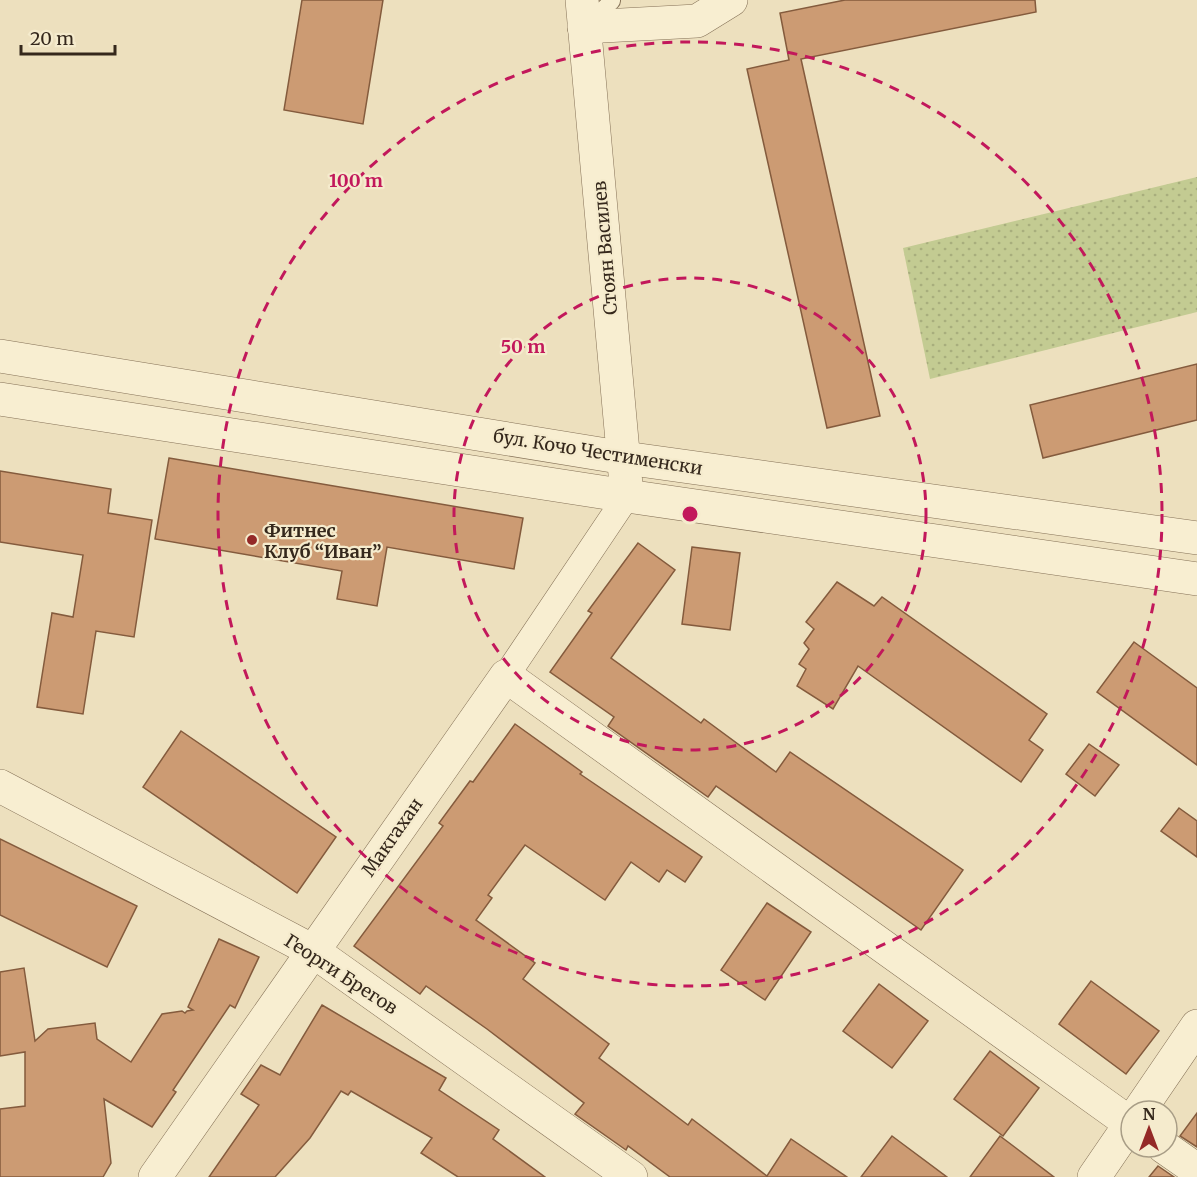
<svg xmlns="http://www.w3.org/2000/svg" width="1197" height="1177" font-family="Merriweather,serif">
<style>
.green{fill:url(#green-dots)}
.building{fill:#cc9b73;stroke:#845b3d;stroke-width:1.5}
.lines{fill:none;stroke-linecap:round;stroke-linejoin:round}
.service-casing{stroke:#857157;stroke-width:18}
.pedestrian-casing{stroke:#857157;stroke-width:27}
.minor-casing{stroke:#857157;stroke-width:34}
.tertiary-casing{stroke:#857157;stroke-width:34}
.service{stroke:#f8eed1;stroke-width:16}
.pedestrian{stroke:#f8eed1;stroke-width:26}
.minor{stroke:#f8eed1;stroke-width:33}
.tertiary{stroke:#f8eed1;stroke-width:33}
.ring{fill:none;stroke:#c2185b;stroke-width:3;stroke-dasharray:10 8}
.poi-dot{fill:#942927;stroke:#f5ebcd;stroke-width:2}
.labels{text-anchor:middle;dominant-baseline:central;stroke-width:4.5;stroke-linejoin:round;paint-order:stroke}
.street-label{font-size:18px;fill:#35281c;stroke:#f5ebcd}
.poi-label{font-size:18px;font-weight:bold;fill:#35281c;stroke:#f5ebcd;text-anchor:start}
.centre{fill:#c2185b;stroke:#f5ebcd;stroke-width:3}
.ring-label{font-size:18px;text-anchor:middle;font-weight:bold;fill:#c2185b;stroke:#f5ebcd;stroke-width:4.5;stroke-linejoin:round;paint-order:stroke}
</style>
<defs>
<pattern id="green-dots" width="8" height="8" patternUnits="userSpaceOnUse" patternTransform="scale(1.5)"><rect width="8" height="8" fill="#c3cb92"/><path d="M2 2h.1M6 6h.1" fill="none" stroke="#a8ae7d" stroke-width="1.8" stroke-linecap="round"/></pattern>
</defs>
<rect width="100%" height="100%" fill="#ede0be"/>
<polygon class="green" points="1197,177 1197,312 930,379 903,248"/>
<g class="building">
<polygon points="302,0 383,0 363,124 284,110"/>
<polygon points="845,0 1035,0 1036,12 801,59 880,416 827,428 747,69 789,60 780,13"/>
<polygon points="1197,364 1197,420 1043,458 1030,405"/>
<polygon points="169,458 523,518 514,569 387,547 377,606 337,599 342,571 155,539"/>
<polygon points="0,471 111,489 108,513 152,520 134,637 96,631 83,714 37,707 52,613 73,617 83,555 0,542"/>
<polygon points="638,543 675,570 611,658 701,723 704,719 776,772 790,752 963,870 921,930 716,786 708,797 608,726 614,717 550,672 592,613 588,611"/>
<polygon points="692,547 740,553 730,630 682,624"/>
<polygon points="837,582 874,606 882,597 1047,714 1029,740 1043,750 1021,782 858,666 833,709 797,686 806,669 799,664 809,649 804,643 814,629 806,622"/>
<polygon points="1134,642 1197,688 1197,765 1097,692"/>
<polygon points="515,724 582,772 580,774 702,857 685,882 667,870 659,882 631,862 605,900 525,845 488,895 492,898 476,920 535,963 523,979 609,1044 599,1058 688,1125 692,1119 767,1176 791,1139 847,1177 670,1177 628,1146 626,1150 575,1114 584,1103 487,1029 426,986 420,994 354,946 443,826 439,823 470,781 473,782"/>
<polygon points="181,731 336,837 297,893 143,787"/>
<polygon points="1089,744 1119,765 1095,796 1066,774"/>
<polygon points="1179,808 1197,821 1197,857 1161,831"/>
<polygon points="0,839 137,906 107,967 0,915"/>
<polygon points="767,903 811,932 765,1000 721,970"/>
<polygon points="219,939 259,957 235,1008 230,1005 173,1090 176,1092 152,1127 104,1099 111,1163 103,1177 0,1177 0,1109 25,1106 25,1052 0,1056 0,972 24,968 35,1041 48,1029 95,1023 97,1039 131,1062 162,1014 182,1011 185,1013 187,1011 193,1010 188,1007"/>
<polygon points="1091,981 1159,1031 1126,1074 1059,1024"/>
<polygon points="879,984 928,1021 892,1068 843,1031"/>
<polygon points="322,1005 446,1078 439,1090 499,1130 493,1139 545,1177 458,1177 421,1153 432,1138 351,1091 348,1095 341,1091 310,1138 275,1177 209,1177 259,1105 241,1094 261,1065 280,1075"/>
<polygon points="990,1051 1039,1088 1003,1136 954,1099"/>
<polygon points="1197,1113 1197,1147 1180,1136"/>
<polygon points="892,1136 947,1177 861,1177"/>
<polygon points="1000,1136 1054,1177 970,1177"/>
<polygon points="1158,1166 1174,1177 1149,1177"/>
</g>
<g class="lines">
<defs>
<polyline id="service" points="587,24 612,1"/>
<polyline id="pedestrian" points="506,676 627,496"/>
<g id="minor">
<polyline points="582,0 627,496"/>
<polyline points="584,27 697,21 731,0"/>
<polyline points="0,786 313,951 631,1177"/>
<polyline points="1139,1111 1197,1026"/>
<polyline points="1164,1147 1197,1170"/>
<polyline points="155,1177 506,676 1131,1124"/>
<polyline points="1094,1177 1131,1123"/>
</g>
<g id="tertiary">
<polyline points="0,356 625,458 1197,538"/>
<polyline points="0,399 627,496 1197,579"/>
</g>
</defs>
<use href="#service" class="service-casing"/>
<use href="#pedestrian" class="pedestrian-casing"/>
<use href="#minor" class="minor-casing"/>
<use href="#tertiary" class="tertiary-casing"/>
<use href="#service" class="service"/>
<use href="#pedestrian" class="pedestrian"/>
<use href="#minor" class="minor"/>
<use href="#tertiary" class="tertiary"/>
</g>
<g class="ring">
<circle cx="690" cy="514" r="236"/>
<circle cx="690" cy="514" r="472"/>
</g>
<circle class="poi-dot" cx="252" cy="540" r="6"/>
<g class="labels">
<g class="street-label">
<text transform="translate(605 248) rotate(-95)">Стоян Василев</text>
<text transform="translate(598 452) rotate(9)">бул. Кочо Честименски</text>
<text transform="translate(392 837) rotate(-55)">Макгахан</text>
<text transform="translate(341 974) rotate(33)">Георги Брегов</text>
</g>
<g class="poi-label">
<text x="264" y="530">Фитнес<tspan x="264" dy="21">Клуб “Иван”</tspan></text>
</g>
</g>
<circle cx="690" cy="514" r="9" class="centre"/>
<g class="ring-label">
<text x="356" y="187">100 m</text>
<text x="523" y="353">50 m</text>
</g>
<g transform="translate(1149 1129)"><circle r="28" fill="#f5ebcd" stroke="#a89d86" stroke-width="1.5"/>
<path d="M0-4.5L10 22L0 15L-10 22Z" fill="#942927"/>
<text y="-9" font-size="16" font-weight="bold" text-anchor="middle" fill="#35281c">N</text>
</g>
<path d="M21 45v9h94v-9" fill="none" stroke="#35281c" stroke-width="3"/>
<text x="30" y="45" font-size="18" fill="#35281c" stroke="#f5ebcd" stroke-width="4.5" paint-order="stroke">20 m</text>
</svg>
